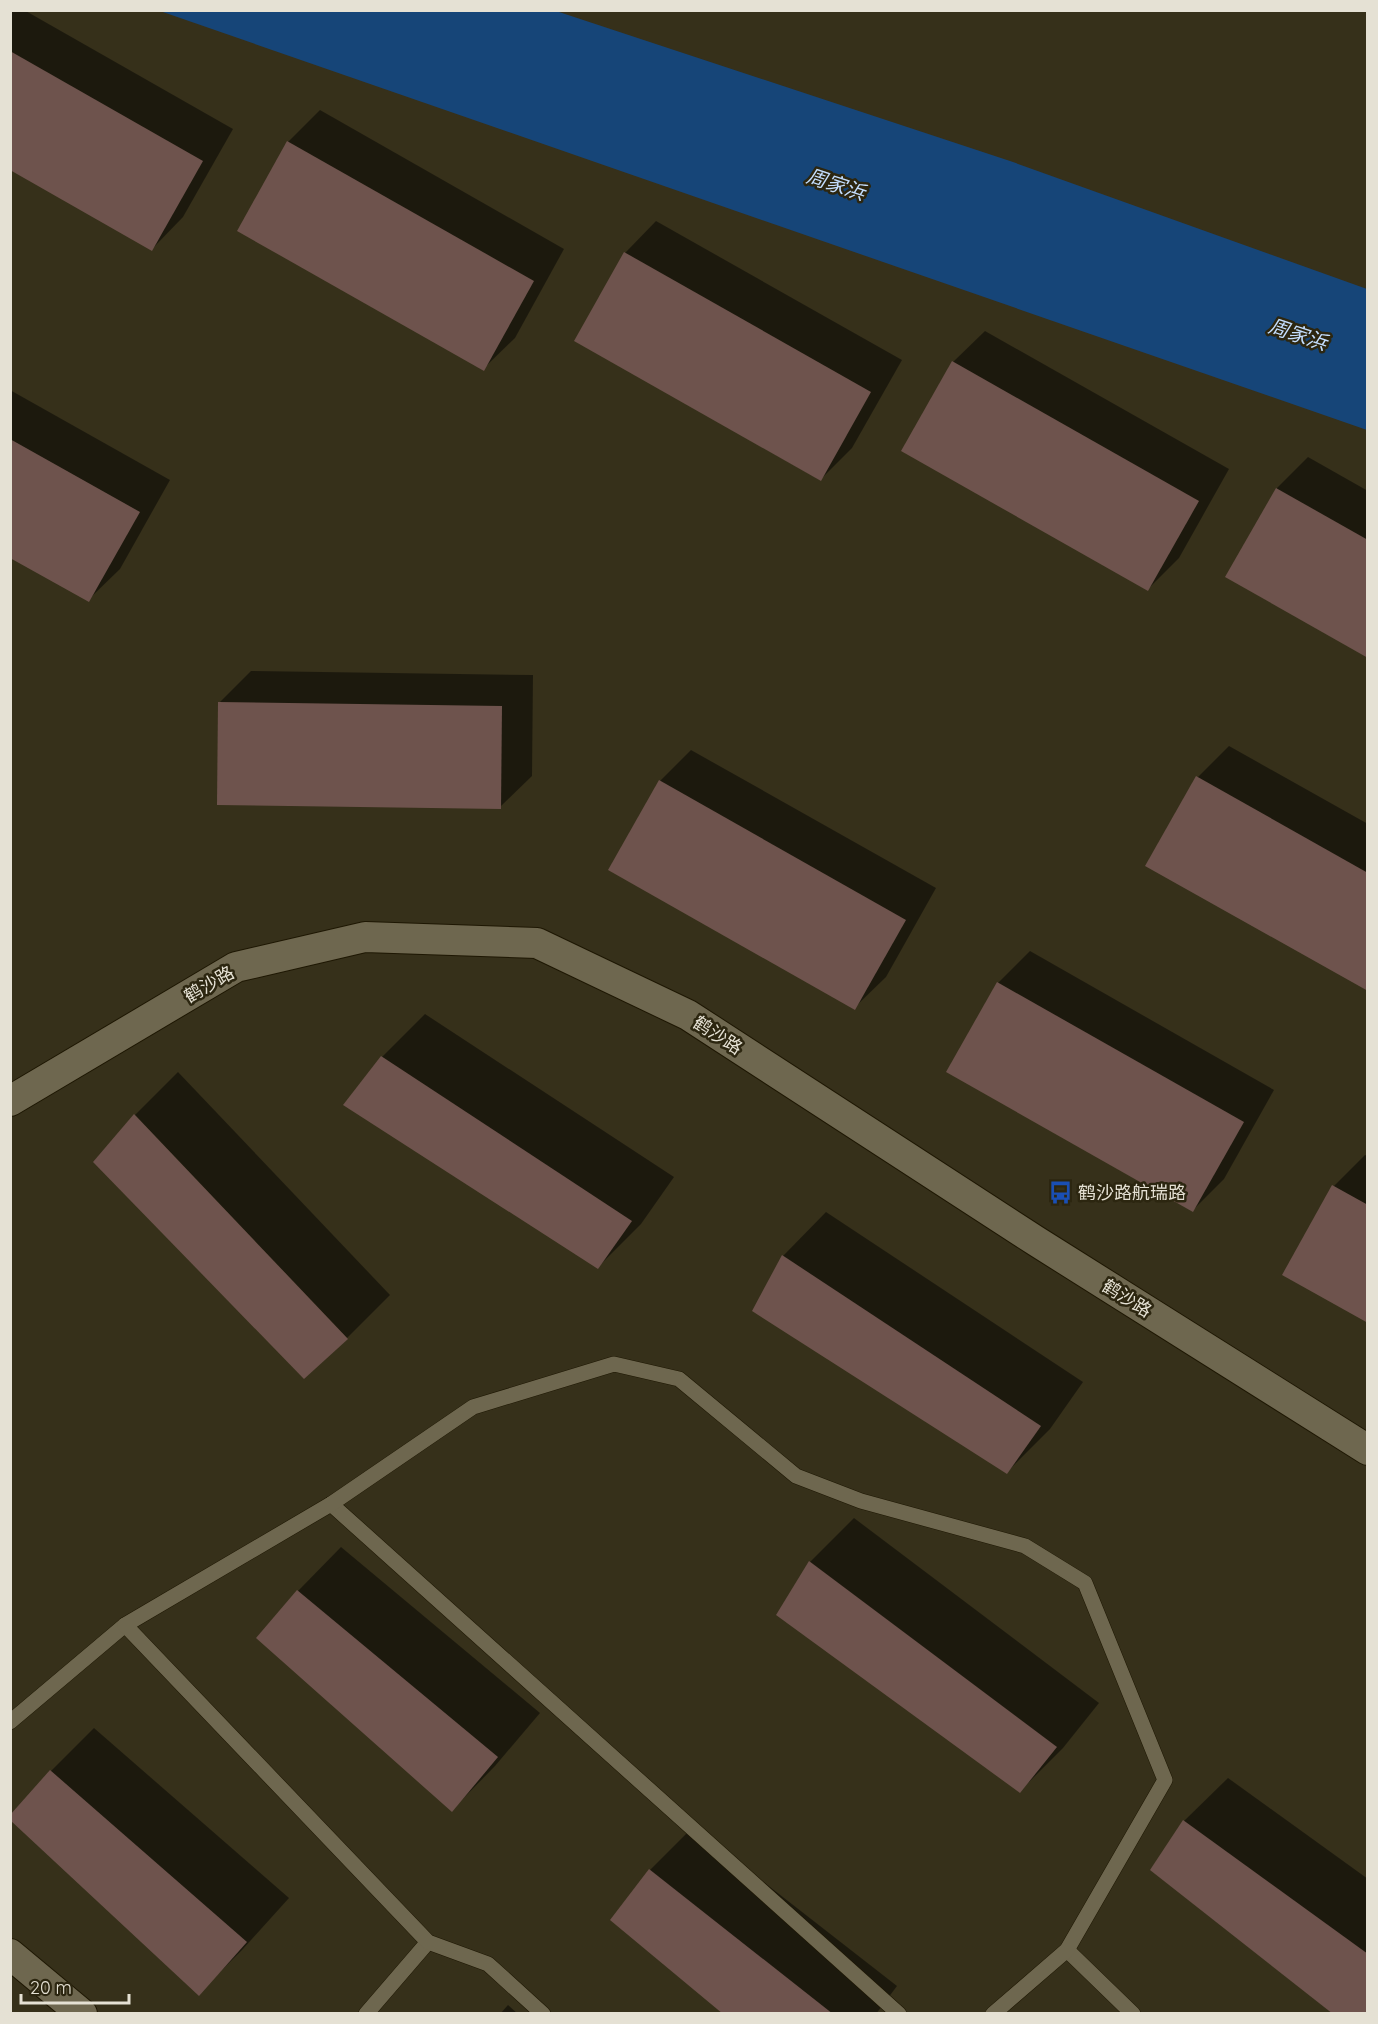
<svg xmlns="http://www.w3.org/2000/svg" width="1378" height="2024" font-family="Quicksand,'Noto Sans SC',sans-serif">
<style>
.water{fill:#164578}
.shadow{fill:#0007}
.building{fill:#6e534d}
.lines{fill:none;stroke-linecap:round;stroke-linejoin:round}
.service-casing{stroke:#1e1703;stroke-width:16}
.minor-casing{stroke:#1e1703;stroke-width:32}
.service{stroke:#6e674f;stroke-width:15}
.minor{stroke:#6e674f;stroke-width:30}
.labels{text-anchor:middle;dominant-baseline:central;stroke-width:5;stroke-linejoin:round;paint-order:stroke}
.street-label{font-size:18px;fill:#e5e1d4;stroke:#2c2610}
.poi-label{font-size:18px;fill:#e5e1d4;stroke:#2c2610;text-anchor:start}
.water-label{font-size:20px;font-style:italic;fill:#c4defe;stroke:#2c2610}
</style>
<rect width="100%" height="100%" fill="#36301a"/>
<polygon class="water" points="160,11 556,11 1010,161 1367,289 1367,430"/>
<g class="shadow">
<polygon points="10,10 24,10 233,129 183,217 152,249 10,169"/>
<polygon points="320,110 564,249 515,338 483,369 239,230 288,142"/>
<polygon points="656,221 902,360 852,448 820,480 576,341 625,253"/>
<polygon points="985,331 1229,469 1179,558 1148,589 953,362"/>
<polygon points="10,390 170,480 120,569 88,600 10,556"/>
<polygon points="1308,457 1368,491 1368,657 1227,577 1277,488"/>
<polygon points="251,671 533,675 532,776 500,807 220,702"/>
<polygon points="1229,746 1368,824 1368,989 1148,865 1198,777"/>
<polygon points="691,750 936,888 886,977 854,1008 660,781"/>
<polygon points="1030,951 1274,1090 1224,1179 1193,1210 948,1071 998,983"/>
<polygon points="425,1014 674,1177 641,1224 598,1267 382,1057"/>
<polygon points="178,1072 390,1295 347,1338 135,1115"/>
<polygon points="1365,1155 1368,1156 1368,1322 1334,1186"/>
<polygon points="826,1212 1083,1382 1050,1429 1007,1472 754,1310 783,1256"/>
<polygon points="854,1518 1099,1703 1063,1748 1020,1791 778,1614 810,1562"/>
<polygon points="341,1547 540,1713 495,1766 452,1810 298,1591"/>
<polygon points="94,1728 289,1898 242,1950 199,1993 10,1817 51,1771"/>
<polygon points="1228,1778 1368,1879 1368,2014 1152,1870 1184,1821"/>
<polygon points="693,1827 897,1986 876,2014 725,2014 650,1870"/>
<polygon points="508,2005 518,2014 500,2014"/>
</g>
<g class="building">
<polygon points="10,51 203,161 152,251 10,170"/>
<polygon points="287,141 534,281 484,371 237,231"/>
<polygon points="624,252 871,392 821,481 574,341"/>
<polygon points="952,361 1199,501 1148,591 901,451"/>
<polygon points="10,439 140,512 89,602 10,558"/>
<polygon points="1276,488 1368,540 1368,658 1225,577"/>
<polygon points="218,702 502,706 501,809 217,805"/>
<polygon points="1196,776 1368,873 1368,991 1145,866"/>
<polygon points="659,780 906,920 855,1010 608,870"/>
<polygon points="997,982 1244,1122 1193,1212 946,1072"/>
<polygon points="381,1056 632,1221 598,1269 343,1105"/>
<polygon points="134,1114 348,1339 304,1379 93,1162"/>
<polygon points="1332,1185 1368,1205 1368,1323 1282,1275"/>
<polygon points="782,1255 1041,1426 1007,1474 752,1311"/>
<polygon points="809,1561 1057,1747 1020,1793 776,1615"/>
<polygon points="297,1590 498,1757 452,1812 256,1638"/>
<polygon points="50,1770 247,1942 199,1996 10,1820 10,1815"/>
<polygon points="1183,1820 1368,1954 1368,2014 1333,2014 1150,1870"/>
<polygon points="649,1869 833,2014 723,2014 610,1920"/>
</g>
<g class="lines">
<defs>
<g id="service">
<polyline points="331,1504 899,2014"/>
<polyline points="10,1722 125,1625"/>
<polyline points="1067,1950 1133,2014"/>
<polyline points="366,2014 428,1942"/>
<polyline points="543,2014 488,1964 428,1942 125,1625 331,1504 473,1407 614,1364 679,1379 796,1476 861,1501 1025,1546 1085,1583 1165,1780 1067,1950 993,2014"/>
</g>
<g id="minor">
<polyline points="10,1101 236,967 365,937 537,943 688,1015 1036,1241 1368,1450"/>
<polyline points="10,1954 82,2014"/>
</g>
</defs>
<use href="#service" class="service-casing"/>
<use href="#minor" class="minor-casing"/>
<use href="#service" class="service"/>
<use href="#minor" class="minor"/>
</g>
<defs>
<symbol id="bus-bare" viewBox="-9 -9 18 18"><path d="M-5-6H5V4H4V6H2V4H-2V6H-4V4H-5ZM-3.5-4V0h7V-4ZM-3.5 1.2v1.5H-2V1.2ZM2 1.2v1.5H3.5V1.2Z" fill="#1a4fb4" stroke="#2c2610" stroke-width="2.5" paint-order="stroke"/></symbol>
</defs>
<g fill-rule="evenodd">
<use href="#bus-bare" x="1044" y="1176" width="33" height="33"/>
</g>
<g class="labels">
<g class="street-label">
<text transform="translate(209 984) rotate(-30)">鹤沙路</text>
<text transform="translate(718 1035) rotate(33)">鹤沙路</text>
<text transform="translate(1127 1298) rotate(32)">鹤沙路</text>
</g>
<g class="poi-label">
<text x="1078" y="1192">鹤沙路航瑞路</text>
</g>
<g class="water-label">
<text transform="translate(836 184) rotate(18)">周家浜</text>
<text transform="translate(1298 334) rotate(18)">周家浜</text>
</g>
</g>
<rect width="1378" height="2024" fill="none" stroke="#e5e1d4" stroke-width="24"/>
<path d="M21 1994v9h108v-9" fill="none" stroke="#e5e1d4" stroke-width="3"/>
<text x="30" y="1994" font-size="18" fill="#e5e1d4" stroke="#2c2610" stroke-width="4.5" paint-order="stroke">20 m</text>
</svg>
